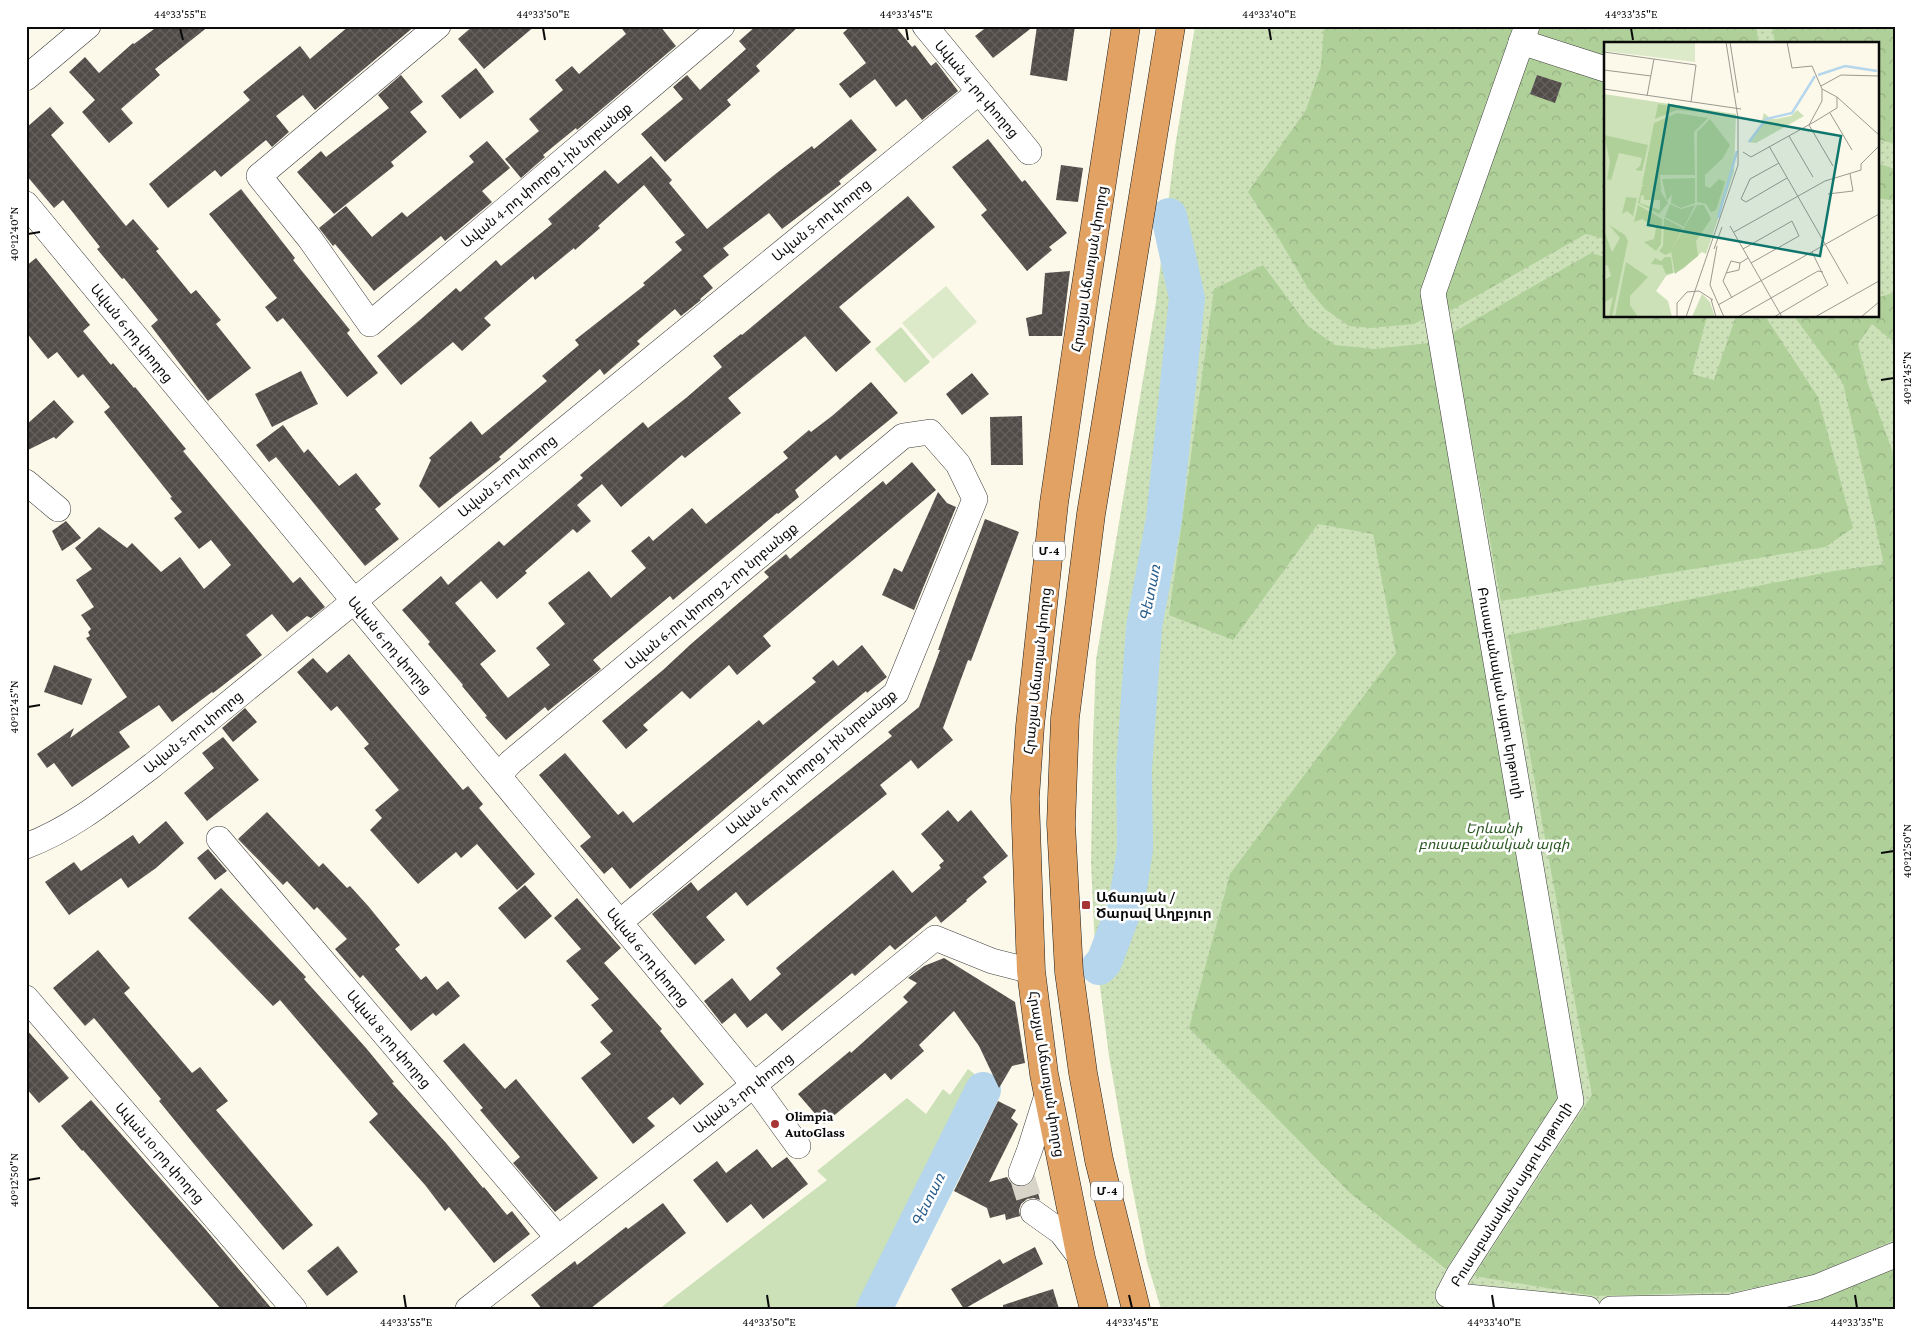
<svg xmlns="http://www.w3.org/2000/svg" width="1921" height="1335" font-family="'Crimson Pro','Noto Sans Armenian',serif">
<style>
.grass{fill:url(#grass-dots);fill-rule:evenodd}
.forest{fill:url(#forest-crowns);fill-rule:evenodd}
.park{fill:#cce1b8}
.pitch{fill:#ddeac9}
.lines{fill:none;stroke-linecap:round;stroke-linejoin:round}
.river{stroke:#b5d6ed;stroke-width:36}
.building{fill:url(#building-cross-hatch)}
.minor-tunnel{stroke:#d8d5c8;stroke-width:25;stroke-dasharray:25 12;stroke-linecap:butt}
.minor-casing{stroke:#3d3d3d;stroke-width:26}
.highway-casing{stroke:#1b1b1b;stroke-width:29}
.minor{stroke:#fff;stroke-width:25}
.highway{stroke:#e1a263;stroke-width:28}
.ticks{fill:none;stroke:#0a0a0a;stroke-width:2}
.poi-dot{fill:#a73536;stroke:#fff;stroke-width:2}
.labels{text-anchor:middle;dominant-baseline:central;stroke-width:5;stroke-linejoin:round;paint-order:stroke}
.shield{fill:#fff;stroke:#545454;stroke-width:1}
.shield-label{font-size:12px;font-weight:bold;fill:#0a0a0a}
.street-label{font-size:14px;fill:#0a0a0a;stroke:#fff}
.park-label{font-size:14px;font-style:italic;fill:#2c5824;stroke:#fff}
.poi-label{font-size:14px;font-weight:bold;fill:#0a0a0a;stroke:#fff;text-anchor:start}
.water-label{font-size:15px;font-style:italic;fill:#255a8a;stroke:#fff}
.inset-river{fill:none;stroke:#b5d6ed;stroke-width:2.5}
.inset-road{fill:none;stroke:#9b9990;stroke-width:1}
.view{fill:#0f766e;fill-opacity:0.15;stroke:#0f766e;stroke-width:2.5}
.inset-edge{fill:none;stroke:#0a0a0a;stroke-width:2.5}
.neatline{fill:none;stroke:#0a0a0a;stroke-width:2}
.ticks-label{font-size:12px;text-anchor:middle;fill:#0a0a0a}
</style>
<defs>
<pattern id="grass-dots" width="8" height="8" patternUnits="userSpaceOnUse" patternTransform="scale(1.25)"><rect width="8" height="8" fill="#cce1b8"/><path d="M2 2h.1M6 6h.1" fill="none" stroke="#aec09d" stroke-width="1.8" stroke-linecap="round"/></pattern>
<pattern id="forest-crowns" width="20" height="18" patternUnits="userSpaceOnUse" patternTransform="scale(1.25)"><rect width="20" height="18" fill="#b0d09a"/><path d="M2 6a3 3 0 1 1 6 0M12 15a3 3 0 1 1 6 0" fill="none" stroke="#96b183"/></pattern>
<pattern id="building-cross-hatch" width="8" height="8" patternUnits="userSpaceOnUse" patternTransform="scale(1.25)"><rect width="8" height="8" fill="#514c48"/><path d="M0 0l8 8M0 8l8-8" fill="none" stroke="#65615e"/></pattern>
</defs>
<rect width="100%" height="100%" fill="#fcf9ea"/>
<path class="grass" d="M 1195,26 L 1895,26 L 1895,1309 L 1161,1309 L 1147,1262 L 1129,1171 L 1109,1056 L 1095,948 L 1091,863 L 1093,740 L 1096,660 L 1156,302 L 1175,147 ZM 1605,44 L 1877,44 L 1877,316 L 1605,316 Z"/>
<g class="forest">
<polygon points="1324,26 1519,26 1421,288 1426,318 1414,324 1371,328 1349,326 1325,309 1309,290 1278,237 1248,192 1306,110 1321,66"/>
<polygon points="1540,26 1756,26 1759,44 1605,44 1605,59 1537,35"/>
<polygon points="1772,26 1895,26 1895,144 1877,139 1877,44 1775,44"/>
<path d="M 1525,53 L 1605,78 L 1605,239 L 1586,234 L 1450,311 L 1444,295 ZM 1537,75 L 1562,83 L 1555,102 L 1530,94 Z"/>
<polygon points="1877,163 1895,169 1895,201 1877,198"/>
<polygon points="1591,253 1605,257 1605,316 1707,316 1692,374 1714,380 1736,316 1765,316 1818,397 1853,528 1825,547 1501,601 1452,333"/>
<polygon points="1263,265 1308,326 1335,345 1374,349 1429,343 1561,1099 1446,1269 1350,1193 1189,1028 1230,874 1396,653 1373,534 1318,524 1233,640 1169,615 1214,289"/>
<polygon points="1895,292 1895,343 1872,324 1858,344 1868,384 1895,458 1895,1240 1813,1275 1734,1292 1596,1296 1474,1276 1592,1095 1508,635 1834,571 1884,564 1843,383 1794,316 1877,316 1877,298"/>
<polygon points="1895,1267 1895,1309 1769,1309"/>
</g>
<g class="park">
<polygon points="901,327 930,362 905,383 875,349"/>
<polygon points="968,1069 996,1090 884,1309 659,1309 827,1180 817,1171 907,1098 926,1114 943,1089 950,1095"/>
</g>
<polygon class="pitch" points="946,286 977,322 933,359 902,323"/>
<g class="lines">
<g class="river">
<polyline points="1099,967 1104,962 1127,901 1135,849 1134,769 1144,627 1164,519 1187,298 1169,216"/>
<polyline points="874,1309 983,1090"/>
</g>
</g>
<g class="building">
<polygon points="158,26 209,26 155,69 160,75 121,109 133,123 109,143 82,112 95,100 69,72 85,57 99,73 133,43 134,44"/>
<polygon points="349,26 415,26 315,110 303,95 276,116 289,132 272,147 266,140 221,177 215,170 168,208 149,184 250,100 243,92 300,46 310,59"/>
<polygon points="473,26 535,26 484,69 458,39"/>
<polygon points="620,26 660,26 676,46 577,130 576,128 543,155 545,157 521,178 505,159 539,131 529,119 563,90 555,80 572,66 579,74 626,34"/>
<polygon points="756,26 799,26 756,66 760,71 727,100 731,105 665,162 641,134 683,99 673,87 687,75 700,90 746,49 739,41"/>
<polygon points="851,26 895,26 912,47 915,45 931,66 936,62 958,91 922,120 906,99 896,107 875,79 850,98 839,84 866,63 843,33"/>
<polygon points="988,26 1034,26 993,58 975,36"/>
<polygon points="1037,26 1075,26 1067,81 1030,75"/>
<polygon points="476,68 494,92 460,119 441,96"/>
<polygon points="401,75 423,102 410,112 427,132 391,162 394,166 334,214 297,172 321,151 326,157 389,108 378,95"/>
<polygon points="1537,75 1562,83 1555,103 1530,94"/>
<polygon points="50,107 64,123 51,135 126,226 133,219 159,249 156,251 191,294 196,290 221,320 216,324 251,368 208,401 151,326 158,320 124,278 122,279 97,249 100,247 63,200 54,208 26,175 26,128"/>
<polygon points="851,119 877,150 839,181 841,184 782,229 769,213 723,248 729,255 703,276 713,288 700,299 701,300 681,316 675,309 637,341 640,344 604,375 600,369 499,457 501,459 439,508 419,486 431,460 429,458 471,421 482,435 547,381 542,376 579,345 575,340 645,285 643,283 682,250 675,242 685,235 644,185 598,226 600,228 575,250 574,248 535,280 533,276 484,318 491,325 462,351 453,342 401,385 377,356 421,319 456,288 460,292 496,260 501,266 552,224 548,219 605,170 618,184 651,156 672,180 669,183 707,229 778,172 812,146 814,149"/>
<polygon points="988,139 1022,182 1025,180 1067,233 1049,247 1052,250 1027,271 981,215 987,210 952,167"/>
<polygon points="487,141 510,168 482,191 492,202 445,241 441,236 374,291 335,244 333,246 319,228 346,206 372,237 402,212 407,217 474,162 469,156"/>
<polygon points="1061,165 1083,168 1078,202 1056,200"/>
<polygon points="241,189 295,258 293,260 350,330 347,333 378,373 347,397 283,318 277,322 265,307 277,298 209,214"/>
<polygon points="908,196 935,227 839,307 871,342 836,372 805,336 728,398 741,413 685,458 682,455 621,507 602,484 577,505 591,521 577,533 573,529 525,571 527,573 497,599 481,581 455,603 496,651 480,664 508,698 550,665 536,648 565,624 548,603 589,571 611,598 646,568 631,551 649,536 653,541 692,508 706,524 788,458 783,452 809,430 811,432 832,416 871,382 898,413 840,460 836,455 795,490 799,497 778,514 777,513 673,600 670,596 593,660 601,669 548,711 545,707 506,740 485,717 487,716 462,686 463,685 428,644 430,642 402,610 441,576 448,585 499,541 504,546 583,478 580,475 643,422 648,428 686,398 722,367 713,356 741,334 742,335"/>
<polygon points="36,258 90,325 83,331 111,365 113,363 134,388 135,387 186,449 183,451 293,583 300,577 325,607 311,618 307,616 287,632 272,614 246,635 262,655 213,693 212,692 172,722 159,705 119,732 130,747 72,787 54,763 47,768 37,754 74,728 70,738 127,697 86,638 90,636 88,632 91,629 81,615 94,607 76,580 92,569 75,548 99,527 127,548 132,543 161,572 180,557 204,589 231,565 211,540 199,549 174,518 182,512 170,498 172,497 104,412 110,407 83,374 78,378 57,352 48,359 26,332 26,266"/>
<polygon points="1070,271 1062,336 1029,336 1026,318 1042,314 1045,273"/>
<polygon points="301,371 318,404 272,427 255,394"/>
<polygon points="972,373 989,394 962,415 946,394"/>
<polygon points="54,400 74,422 56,439 54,437 26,451 26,425"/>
<polygon points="1022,416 1023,465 991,465 990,417"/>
<polygon points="283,425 304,453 308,449 339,486 356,473 381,504 375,509 399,539 365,566 276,457 269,462 256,445"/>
<polygon points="912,462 936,490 763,636 771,646 737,675 729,665 690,699 682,691 643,725 648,730 626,749 602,721 663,670 691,644 769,577 764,572 786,554 790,559 883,481 886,485"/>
<polygon points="938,492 947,503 956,507 914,610 882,595 894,568 902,572"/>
<polygon points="985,519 1019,532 971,661 968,660 943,728 953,740 918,769 911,760 880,785 887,794 747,906 736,892 706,917 725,940 695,965 652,914 691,882 698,891 892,736 888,732 919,707 940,650 938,650 953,607"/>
<polygon points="66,521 81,538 62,551 52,531"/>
<polygon points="862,645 887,677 867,693 866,691 826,724 630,889 612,867 604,874 580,846 591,837 539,775 565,753 618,815 623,811 633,823 759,720 763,725 816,682 812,678 833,660 838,666"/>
<polygon points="349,654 463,790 468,786 483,804 479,808 535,874 517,890 477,844 461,858 456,852 418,884 370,830 382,818 375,810 399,790 364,748 369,744 337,706 331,711 297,672 313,658 327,673"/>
<polygon points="54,665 92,679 82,705 44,692"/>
<polygon points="245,708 257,722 233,742 222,728"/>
<polygon points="223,737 259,780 207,821 184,793 214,768 202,753"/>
<polygon points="948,810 958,822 971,810 1008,856 983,877 987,882 966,900 967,901 941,923 936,916 895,950 890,945 855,976 852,973 782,1031 766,1013 747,1028 735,1013 722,1024 704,1001 732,978 750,1001 781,974 776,968 893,870 912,893 941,868 939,865 944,861 921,834"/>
<polygon points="267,812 319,867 323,863 347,888 350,886 369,907 400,945 395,949 421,980 426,976 437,990 448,981 460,996 436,1016 433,1013 411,1031 363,975 360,978 335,949 347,939 317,907 314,910 287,881 283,885 238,839"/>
<polygon points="166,821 184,843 156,868 128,888 121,878 69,915 45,882 74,862 81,871 133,835 139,844"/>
<polygon points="208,849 227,871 215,880 197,858"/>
<polygon points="525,885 552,916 525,939 498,908"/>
<polygon points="221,888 306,977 304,979 366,1048 394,1082 392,1083 446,1143 483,1188 484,1187 507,1215 512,1211 530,1234 494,1263 449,1207 445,1211 425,1185 369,1122 378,1114 280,1000 273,1006 188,918"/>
<polygon points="577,898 621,948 604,963 662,1029 660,1031 704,1084 680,1105 673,1097 647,1118 655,1126 633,1144 581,1078 611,1054 600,1042 613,1031 591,1005 599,999 566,961 581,949 554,918"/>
<polygon points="98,950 130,988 124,993 192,1073 200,1067 228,1101 216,1110 313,1225 283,1250 194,1144 159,1101 161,1099 94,1018 85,1026 53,988"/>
<polygon points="944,958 1015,1002 1025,1063 1012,1066 999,1088 979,1046 954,1011 919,1045 924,1051 891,1080 885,1073 824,1124 798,1094 850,1051 851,1053 908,1002 903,997 917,983 908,978 924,966"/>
<polygon points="26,1029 69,1078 39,1103 26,1088"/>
<polygon points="464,1043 505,1089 516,1079 598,1178 555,1212 513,1163 520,1157 480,1110 483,1108 443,1061"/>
<polygon points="91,1100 206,1230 272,1309 221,1309 83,1150 82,1151 61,1126"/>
<polygon points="998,1101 1016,1110 1011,1118 1018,1124 989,1182 1007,1177 1010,1182 1016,1186 1023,1187 1030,1184 1034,1179 1040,1200 1034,1198 1027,1199 1021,1204 1019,1210 1020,1216 1006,1220 1005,1214 990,1218 987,1208 954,1191"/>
<polygon points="757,1149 772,1168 787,1157 808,1184 763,1219 751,1204 727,1223 693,1180 717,1161 726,1173"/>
<polygon points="663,1203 686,1233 590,1309 542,1309 531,1295 575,1261 577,1265 626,1227 628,1229"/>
<polygon points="338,1246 358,1272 327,1296 307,1271"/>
<polygon points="1035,1247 1043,1264 964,1309 951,1289 1000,1259 1003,1264"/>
<polygon points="1053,1289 1059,1309 1003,1309 1003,1305"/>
</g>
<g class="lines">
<polyline class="minor-tunnel" points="1021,1173 1033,1212"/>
<defs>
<g id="minor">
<polyline points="438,26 259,176 310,239 370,324 722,26"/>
<polyline points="925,26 1029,152"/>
<polyline points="1527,26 1433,293 1571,1101 1459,1274 1448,1295 1588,1309"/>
<polyline points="1521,42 1605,69"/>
<polyline points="26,78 88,26"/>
<polyline points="26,204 754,1085 798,1146"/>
<polyline points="26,482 58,509"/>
<polyline points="499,775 511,762 903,436 930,432 958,464 975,499 896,693 620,922"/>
<polyline points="219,839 558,1238"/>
<path d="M 26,846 C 74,828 113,795 153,765 L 979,92"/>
<polyline points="26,998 294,1309"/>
<polyline points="1021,1173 1030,1149 1048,1092"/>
<polyline points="1033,1212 1061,1232 1081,1258"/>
<polyline points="468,1309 754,1085 935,938 992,961 1031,971"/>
<polyline points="1611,1309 1731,1307 1817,1287 1895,1255"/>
</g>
<g id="highway">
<polyline points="1094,1309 1081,1258 1044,1074 1031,971 1025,798 1030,726 1054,503 1083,305 1126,26"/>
<polyline points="1136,1309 1099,1160 1083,1073 1069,972 1061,824 1065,718 1091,514 1171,26"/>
</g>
</defs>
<use href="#minor" class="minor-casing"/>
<use href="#highway" class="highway-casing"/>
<use href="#minor" class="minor"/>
<use href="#highway" class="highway"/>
</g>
<path class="ticks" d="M 180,28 L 183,40M 543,28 L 545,40M 906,28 L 908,40M 1269,28 L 1271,40M 1631,28 L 1633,40M 28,234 L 40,232M 1881,380 L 1894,378M 28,707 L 40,705M 1881,853 L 1894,851M 28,1180 L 40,1178M 404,1295 L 406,1308M 767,1295 L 769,1308M 1129,1295 L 1132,1308M 1492,1295 L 1494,1308M 1855,1295 L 1857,1308"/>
<g class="poi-dot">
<rect x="1081" y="900" width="10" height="10" rx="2.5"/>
<circle cx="775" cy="1124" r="5"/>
</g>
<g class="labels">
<g class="shield">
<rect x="1033" y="541.5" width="32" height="19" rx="4"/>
<rect x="1091" y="1181.5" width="32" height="19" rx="4"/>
</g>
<g class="shield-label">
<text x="1049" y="551">Մ-4</text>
<text x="1107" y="1191">Մ-4</text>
</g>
<g class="street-label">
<text transform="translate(977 89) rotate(50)">Ավան 4-րդ փողոց</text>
<text transform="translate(546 175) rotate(-40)">Ավան 4-րդ փողոց 1-ին նրբանցք</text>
<text transform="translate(821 220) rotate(-39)">Ավան 5-րդ փողոց</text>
<text transform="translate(1089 269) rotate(-81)">Հրաչյա Աճառյան փողոց</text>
<text transform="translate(132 333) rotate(51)">Ավան 6-րդ փողոց</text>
<text transform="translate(507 476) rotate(-39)">Ավան 5-րդ փողոց</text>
<text transform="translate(711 596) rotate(-40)">Ավան 6-րդ փողոց 2-րդ նրբանցք</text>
<text transform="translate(390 645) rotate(50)">Ավան 6-րդ փողոց</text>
<text transform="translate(1037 671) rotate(-84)">Հրաչյա Աճառյան փողոց</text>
<text transform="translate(1501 693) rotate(80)">Բուսաբանական այգու երթուղի</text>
<text transform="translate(193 732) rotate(-39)">Ավան 5-րդ փողոց</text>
<text transform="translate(811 762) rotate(-40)">Ավան 6-րդ փողոց 1-ին նրբանցք</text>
<text transform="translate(648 957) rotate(51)">Ավան 6-րդ փողոց</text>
<text transform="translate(389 1039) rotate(50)">Ավան 8-րդ փողոց</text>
<text transform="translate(1047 1074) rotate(81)">Հրաչյա Աճառյան փողոց</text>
<text transform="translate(743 1093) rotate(-38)">Ավան 3-րդ փողոց</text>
<text transform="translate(160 1153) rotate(49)">Ավան 10-րդ փողոց</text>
<text transform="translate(1511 1194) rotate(-58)">Բուսաբանական այգու երթուղի</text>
</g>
<g class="park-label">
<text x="1494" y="828">Երևանի<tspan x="1494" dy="16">բուսաբանական այգի</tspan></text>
</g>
<g class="poi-label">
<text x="1096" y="897">Աճառյան /<tspan x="1096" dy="16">Ծարավ Աղբյուր</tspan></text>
<text x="785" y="1116">Olimpia<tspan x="785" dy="16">AutoGlass</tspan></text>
</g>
<g class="water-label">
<text transform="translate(1150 593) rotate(-79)">Գետառ</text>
<text transform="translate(928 1200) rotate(-64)">Գետառ</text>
</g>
</g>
<g transform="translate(1604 42)">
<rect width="275" height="275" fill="#fcf9ea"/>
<path d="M 0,52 L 132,72 L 130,130 L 102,212 L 98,210 L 79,227 L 62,234 L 52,249 L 64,259 L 68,275 L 0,275 ZM 98,252 L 106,260 L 111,275 L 88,275 Z" fill="#cce1b8"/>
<path d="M 54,62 L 96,68 L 95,70 L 73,68 L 51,77 ZM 73,71 L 104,76 L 90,90 L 91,133 L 56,133 L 57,150 L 64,161 L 55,172 L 34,161 L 38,144 L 41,144 L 38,143 L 50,81 ZM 37,153 L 40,154 L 40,158 L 56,158 L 56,168 L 36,161 ZM 106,77 L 126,103 L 119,116 L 101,133 L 101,144 L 106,146 L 115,137 L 121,140 L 112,168 L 107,170 L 102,162 L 93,160 L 93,90 ZM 0,93 L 44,103 L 38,129 L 31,128 L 36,124 L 38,116 L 15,111 L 7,138 L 3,137 L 6,120 ZM 91,136 L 91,161 L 77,166 L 67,161 L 68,152 L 63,159 L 58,137 ZM 22,155 L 33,156 L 29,174 L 23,169 L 18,172 ZM 66,162 L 77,167 L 91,163 L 80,185 L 61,175 ZM 34,163 L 58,177 L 57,202 L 52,209 L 40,200 L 50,197 L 52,186 L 38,177 L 30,180 ZM 93,163 L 100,163 L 107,177 L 92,199 L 94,214 L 71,232 L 67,209 ZM 60,176 L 79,186 L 66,211 L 61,213 L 55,209 L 59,204 ZM 5,183 L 21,193 L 24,199 L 8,275 L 0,275 L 5,274 L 9,255 L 0,261 L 0,238 L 7,234 L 4,224 L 0,222 L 0,188 L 8,210 L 16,196 ZM 61,215 L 67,215 L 69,231 L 62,232 L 58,223 L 47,222 L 51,216 L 57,219 ZM 22,220 L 44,235 L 26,254 L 26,263 L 34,275 L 11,275 Z" fill="#b0d09a" fill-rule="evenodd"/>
<path d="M 193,68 L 200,74 L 152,101 L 144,100 L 157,82 L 160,71 L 167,77 L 172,77 L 187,74 Z" fill="#cce1b8"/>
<path d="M 0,0 L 91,0 L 91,20 L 0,9 Z" fill="#ddeac9"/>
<path class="inset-river" d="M 214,33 L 241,24 L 273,29M 145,100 L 162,77 L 188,71 L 211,34M 114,176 L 133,109"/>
<path class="inset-road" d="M 126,0 L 134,51M 183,0 L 188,26 L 208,24 L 218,47 L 233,55 L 275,93M 0,10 L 92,23 L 87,60M 0,28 L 47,34M 217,44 L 237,33 L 275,34M 0,47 L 137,67M 218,47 L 218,59 L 205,83 L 229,124M 43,54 L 50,17M 226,71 L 248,108M 185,94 L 209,135M 165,104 L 244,242M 139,110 L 147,115 L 210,80 L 233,66 L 233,55M 175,121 L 146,137 L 137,157 L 142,160 L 183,136M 224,152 L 249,149 L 246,132M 126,184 L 178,275M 130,190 L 221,139 L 257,128 L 257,122 L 275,104M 113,204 L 106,243 L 120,275M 110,207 L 118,185M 139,207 L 188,179 L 195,194 L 147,221M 122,231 L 135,228 L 136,221 L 144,216M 128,256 L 119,239 L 127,219 L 136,221M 107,257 L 112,275M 114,263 L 275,172M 73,275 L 73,261 L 83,250 L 95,249 L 109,258M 82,275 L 134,123 L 134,76 L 122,0M 134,275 L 214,229 L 219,230M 170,275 L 224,243 L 208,210M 211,275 L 275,239M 257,275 L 275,260"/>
<path class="view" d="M 65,63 L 237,94 L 216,214 L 44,183 Z"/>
<rect width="275" height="275" class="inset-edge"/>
</g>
<rect width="1921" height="1335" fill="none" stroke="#ffffff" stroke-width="55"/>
<rect x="28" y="28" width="1866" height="1280" class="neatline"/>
<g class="ticks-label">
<text x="180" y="18">44°33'55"E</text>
<text x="543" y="18">44°33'50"E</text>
<text x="906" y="18">44°33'45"E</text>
<text x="1269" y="18">44°33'40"E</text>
<text x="1631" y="18">44°33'35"E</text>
<text transform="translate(14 234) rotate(-90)" y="4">40°12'40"N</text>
<text transform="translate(1907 378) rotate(-90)" y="4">40°12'45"N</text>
<text transform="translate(14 707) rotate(-90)" y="4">40°12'45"N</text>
<text transform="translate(1907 851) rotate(-90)" y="4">40°12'50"N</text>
<text transform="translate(14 1180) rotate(-90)" y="4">40°12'50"N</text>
<text x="406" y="1326">44°33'55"E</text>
<text x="769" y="1326">44°33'50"E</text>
<text x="1132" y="1326">44°33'45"E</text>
<text x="1494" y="1326">44°33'40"E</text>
<text x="1857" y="1326">44°33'35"E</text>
</g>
</svg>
